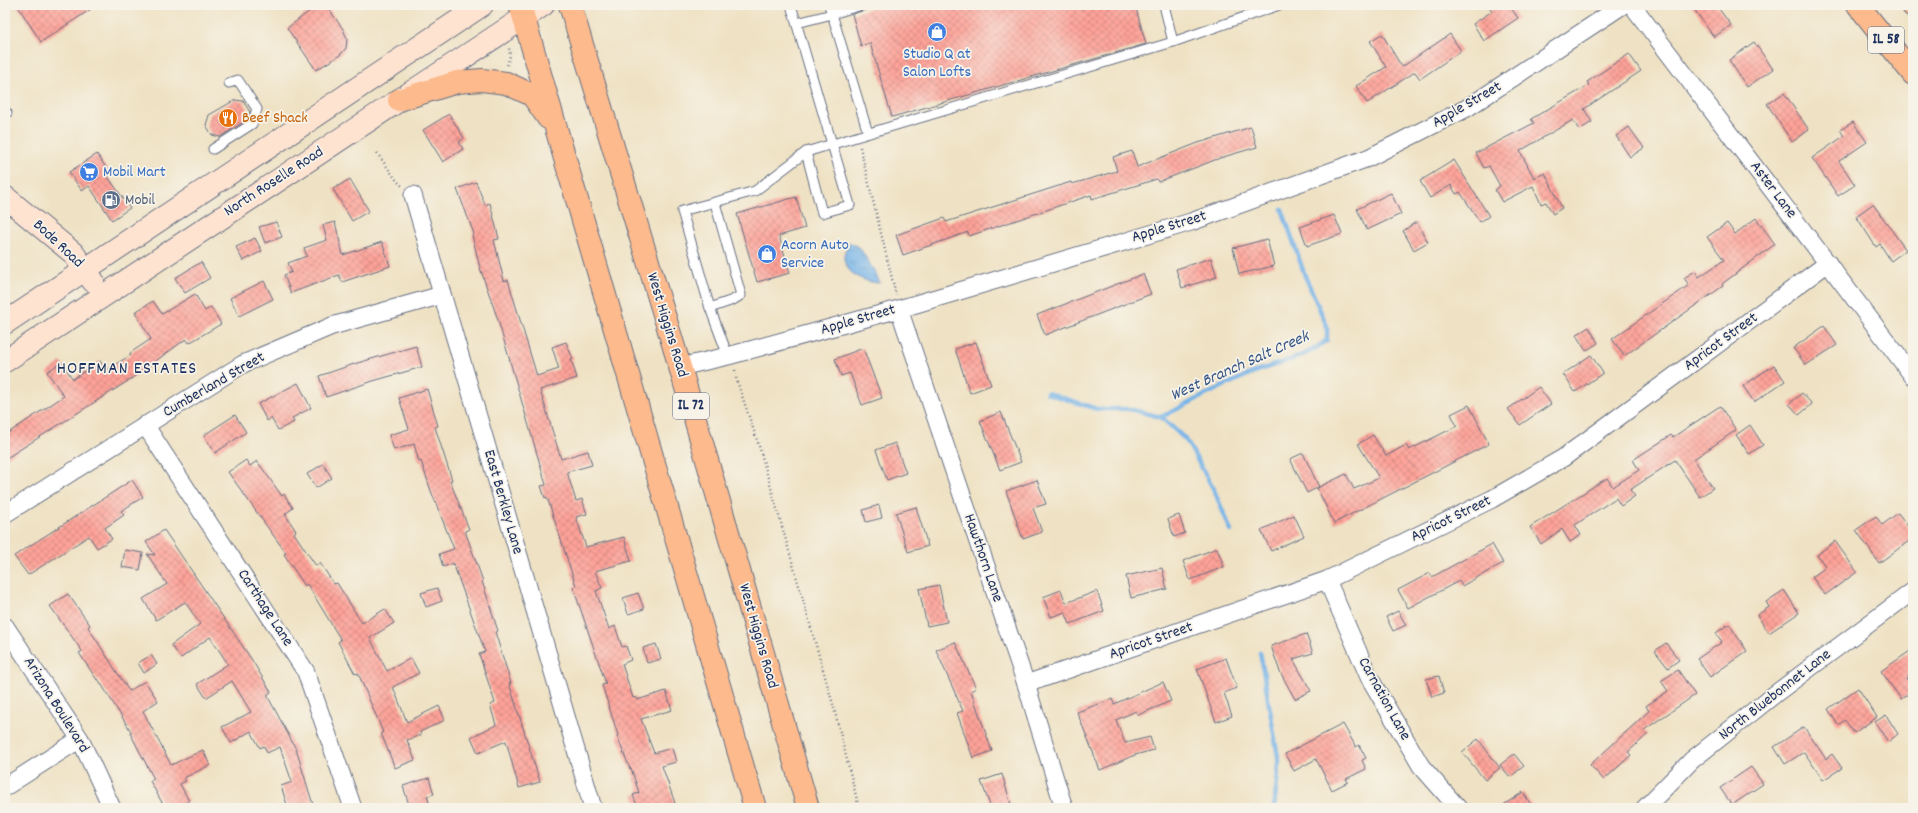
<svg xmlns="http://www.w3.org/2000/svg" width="1918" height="813" font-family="Dekko,sans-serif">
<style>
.water{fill:url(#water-ripples);stroke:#4871a3}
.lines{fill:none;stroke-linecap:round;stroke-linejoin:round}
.stream{stroke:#75b3e8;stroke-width:4.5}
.building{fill:url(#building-cross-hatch)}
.lane-casing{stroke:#656e82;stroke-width:11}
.street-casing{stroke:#656e82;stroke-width:19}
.secondary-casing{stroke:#656e82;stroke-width:24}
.primary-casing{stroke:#656e82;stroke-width:24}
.path{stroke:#656e82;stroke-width:2.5;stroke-dasharray:1 3;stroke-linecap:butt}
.lane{stroke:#fff;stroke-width:9}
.street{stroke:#fff;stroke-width:17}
.secondary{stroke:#fee3d1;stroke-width:22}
.primary{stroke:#fcba8d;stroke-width:22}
.labels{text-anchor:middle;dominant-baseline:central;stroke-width:3.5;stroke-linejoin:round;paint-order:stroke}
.shield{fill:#f7f3e8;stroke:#5d6a87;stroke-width:1}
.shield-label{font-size:15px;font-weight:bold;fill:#1b2f5e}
.shop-label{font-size:16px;fill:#366cbe;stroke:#f7f3e8;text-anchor:start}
.street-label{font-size:16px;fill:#1b2f5e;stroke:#f7f3e8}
.food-label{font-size:16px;fill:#c56008;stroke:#f7f3e8;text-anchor:start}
.service-label{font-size:16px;fill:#4e5e75;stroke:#f7f3e8;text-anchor:start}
.water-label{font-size:17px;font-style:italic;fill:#365787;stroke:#f7f3e8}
.quarter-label{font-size:18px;letter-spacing:1px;fill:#1b2f5e;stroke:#f7f3e8}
</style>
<defs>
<pattern id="water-ripples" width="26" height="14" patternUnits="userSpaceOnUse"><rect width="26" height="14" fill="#75b3e8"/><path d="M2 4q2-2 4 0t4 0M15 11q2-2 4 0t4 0" fill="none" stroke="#5f92bf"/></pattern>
<pattern id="building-cross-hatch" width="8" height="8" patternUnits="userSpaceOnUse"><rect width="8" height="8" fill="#fea399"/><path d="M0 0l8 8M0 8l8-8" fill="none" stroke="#cd8580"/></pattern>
</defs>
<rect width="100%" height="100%" fill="#f7f3e8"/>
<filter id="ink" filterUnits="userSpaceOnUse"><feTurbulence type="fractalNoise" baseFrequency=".025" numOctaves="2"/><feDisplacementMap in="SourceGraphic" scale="8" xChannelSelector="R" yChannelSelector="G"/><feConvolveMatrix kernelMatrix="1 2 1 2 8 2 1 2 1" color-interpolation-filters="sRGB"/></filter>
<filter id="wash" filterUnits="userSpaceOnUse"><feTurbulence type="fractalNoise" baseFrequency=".012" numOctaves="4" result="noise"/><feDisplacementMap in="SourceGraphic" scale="16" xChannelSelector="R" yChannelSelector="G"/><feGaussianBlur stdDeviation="0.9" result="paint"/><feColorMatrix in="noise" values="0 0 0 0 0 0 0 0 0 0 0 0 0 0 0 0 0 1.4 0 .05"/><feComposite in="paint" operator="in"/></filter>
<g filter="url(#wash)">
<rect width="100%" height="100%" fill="#efe2c4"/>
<path class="water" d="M 849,242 L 860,248 L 876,274 L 880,283 C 866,283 844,274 844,257 C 844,252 847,246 849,242 Z"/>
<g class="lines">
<g class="stream">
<polyline points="1047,393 1097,409 1129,409 1161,417"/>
<path d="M 1161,417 C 1192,402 1223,385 1255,372 C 1280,362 1305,358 1327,340 L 1327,326 L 1305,276 L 1282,209"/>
<polyline points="1161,417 1186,440 1214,490 1231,531"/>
<polyline points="1260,652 1279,763 1274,808"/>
</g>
</g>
<g id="blocks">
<g class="building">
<polygon points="17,5 97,5 41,42"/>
<polygon points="318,5 326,5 343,29 347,39 346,48 340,55 316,70 287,28"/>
<polygon points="882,5 1135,5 1146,44 892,117 870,43 861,46 852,14"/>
<polygon points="1488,5 1509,5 1518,18 1484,41 1473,24 1492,11"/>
<polygon points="1691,5 1716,5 1731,25 1714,37"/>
<polygon points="1382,34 1402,67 1450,34 1461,51 1420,79 1415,72 1367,103 1356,86 1386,67 1370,41"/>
<polygon points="1754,42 1773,69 1747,87 1729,60"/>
<polygon points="1629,54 1641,71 1584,109 1592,122 1579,130 1573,120 1520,151 1534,178 1545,173 1562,208 1553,214 1546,202 1541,204 1533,186 1502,202 1495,190 1500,186 1489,166 1484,168 1476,153 1534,123 1531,119 1589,85 1587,82"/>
<polygon points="1784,93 1809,130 1792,142 1767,104"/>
<polygon points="235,100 243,101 250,112 247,120 220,137 212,135 206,125 209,115"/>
<polygon points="449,114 464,138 459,142 463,149 443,162 423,130"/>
<polygon points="1853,122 1867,142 1839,161 1855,185 1838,196 1812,158 1844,136 1840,130"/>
<polygon points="1251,127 1257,147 1220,158 1158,182 1157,179 1092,199 1091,195 969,236 968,232 903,255 896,235 944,218 946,222 1071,182 1072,184 1117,171 1113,157 1132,151 1137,167 1198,143"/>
<polygon points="1629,127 1644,148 1630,157 1616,136"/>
<polygon points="97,154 109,172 106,174 130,208 112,220 89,186 82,191 69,172"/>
<polygon points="1454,160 1489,216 1480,222 1460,192 1456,194 1451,185 1430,198 1420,181"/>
<polygon points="350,179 369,211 352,221 333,189"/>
<polygon points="476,182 485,205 490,203 499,239 494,240 504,281 508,280 537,376 559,369 552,347 566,342 573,359 571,359 577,378 540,390 561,459 588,451 592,465 567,472 576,501 582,499 587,514 576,517 586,547 624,537 631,561 595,571 602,588 596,591 609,629 615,626 622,647 626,646 631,660 622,664 633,698 636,697 637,700 666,691 672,710 641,719 654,753 672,748 676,762 662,766 675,803 660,808 638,808 633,795 639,793 631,768 630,769 617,736 618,735 602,685 606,684 573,587 576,586 547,497 545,498 541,486 546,485 498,320 480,268 472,235 474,234 457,189"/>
<polygon points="1391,193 1401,214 1367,230 1357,209"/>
<polygon points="796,197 805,228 779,236 790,273 757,282 737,214"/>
<polygon points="1873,204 1906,250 1891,261 1880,244 1876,247 1856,216"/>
<polygon points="1334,215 1342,234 1307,246 1300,227"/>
<polygon points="1756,218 1775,244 1722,284 1723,286 1624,356 1612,339 1689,285 1684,278 1695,271 1699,277 1724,260 1707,237 1727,223 1735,234"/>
<polygon points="276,222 282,237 265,243 259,227"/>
<polygon points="335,222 343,255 382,242 390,266 342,282 339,275 291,293 284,275 292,272 288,263 307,256 304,248 327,240 323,225"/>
<polygon points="1416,222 1428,242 1414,250 1403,231"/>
<polygon points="255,238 262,251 243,261 236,247"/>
<polygon points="1267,239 1274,266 1239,274 1233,248"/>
<polygon points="1211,258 1217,277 1182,288 1176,269"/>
<polygon points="201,262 210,278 185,293 175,278"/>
<polygon points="1143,274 1151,294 1045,335 1037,315"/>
<polygon points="264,281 273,299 239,316 230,298"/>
<polygon points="195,294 205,311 211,307 221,324 189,343 186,339 128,381 5,459 5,435 64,396 47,372 61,362 73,379 100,361 106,370 131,355 130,353 151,339 135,312 153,301 162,314"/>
<polygon points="1824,326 1837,345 1806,365 1793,348"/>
<polygon points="1589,327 1598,343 1586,351 1576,335"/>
<polygon points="976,342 991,385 970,393 955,349"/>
<polygon points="416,346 422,367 373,381 326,397 319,376 354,364"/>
<polygon points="863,348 882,398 862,405 850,373 841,376 835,359"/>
<polygon points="1591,355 1603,373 1575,392 1563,374"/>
<polygon points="1774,365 1785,381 1754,402 1743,386"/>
<polygon points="298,383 311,408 292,418 294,422 278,430 271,418 267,421 258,404"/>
<polygon points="1539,387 1551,404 1520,425 1508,409"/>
<polygon points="427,389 438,426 435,427 452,480 450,481 469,529 465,531 483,581 482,581 498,631 495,632 511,683 509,683 540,782 519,788 506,741 478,753 471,737 496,725 490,705 495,703 479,654 485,652 453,563 443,567 439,554 454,549 431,491 421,461 419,462 414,444 394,450 389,435 409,429 399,398"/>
<polygon points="1802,393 1812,404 1799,415 1789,404"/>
<polygon points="1469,405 1489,444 1334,523 1317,488 1346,474 1354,489 1379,478 1358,444 1373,435 1386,456 1406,445 1409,450 1457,426 1451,414"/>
<polygon points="1720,406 1736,430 1694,459 1713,488 1700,497 1675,460 1630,490 1635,496 1621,506 1616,498 1575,525 1581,535 1570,542 1562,529 1541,544 1530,527 1607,478 1613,487 1639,470 1633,460 1671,435 1673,437"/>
<polygon points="1001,412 1021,462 1000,470 980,421"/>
<polygon points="235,415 246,432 215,453 204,435"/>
<polygon points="1750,425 1763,445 1749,454 1736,435"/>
<polygon points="895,443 906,473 887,480 876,450"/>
<polygon points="1303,453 1319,487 1307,493 1290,459"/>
<polygon points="246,460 250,466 257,461 282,496 284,494 293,508 285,514 296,531 294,533 316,566 320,563 334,584 337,583 362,623 385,609 394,623 370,638 387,671 411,658 419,673 393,687 407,722 439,706 445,720 420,732 421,735 407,740 415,760 395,768 381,733 383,732 358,673 355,674 338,642 341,640 307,584 305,586 284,554 286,553 228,472"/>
<polygon points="323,464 332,478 316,488 307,474"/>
<polygon points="132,480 143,497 121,511 124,515 105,528 112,539 97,548 89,536 28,575 14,556"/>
<polygon points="1037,480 1046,504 1033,508 1042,532 1023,539 1006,491"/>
<polygon points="879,505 882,518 866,522 863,510"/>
<polygon points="916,507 928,546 908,552 896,513"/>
<polygon points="1898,513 1913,533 1913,538 1879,563 1856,530 1876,516 1882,525"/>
<polygon points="1179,515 1185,533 1174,537 1168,519"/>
<polygon points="1294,515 1304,536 1271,551 1261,530"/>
<polygon points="164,530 252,660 271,692 267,695 296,749 314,808 288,808 281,786 292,782 280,747 267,753 264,746 260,748 251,731 231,743 222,727 251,712 232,681 206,698 197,684 228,664 210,637 181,658 171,645 200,624 185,602 156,620 143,599 167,584 147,554 155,555 146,542"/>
<polygon points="1835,541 1857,572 1825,595 1812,577 1826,567 1817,555"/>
<polygon points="1492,544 1503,563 1462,586 1459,581 1408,608 1398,590 1430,573 1432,577"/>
<polygon points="1217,548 1224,567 1190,580 1183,561"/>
<polygon points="125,550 143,553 140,570 122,567"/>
<polygon points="1162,568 1167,589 1131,598 1126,576"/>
<polygon points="939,585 947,622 927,626 919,589"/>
<polygon points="437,588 442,601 426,607 421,593"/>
<polygon points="1061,590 1066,603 1097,591 1104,611 1070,624 1065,612 1051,617 1043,597"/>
<polygon points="1784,590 1799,613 1769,633 1757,615 1769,607 1766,602"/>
<polygon points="638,593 644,609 628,614 623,598"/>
<polygon points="68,594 90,625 88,627 129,691 145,681 158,701 143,711 171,765 203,750 210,765 184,778 186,781 180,784 189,801 176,808 165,808 150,781 154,779 130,733 132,733 98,679 97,680 79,653 82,651 50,606"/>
<polygon points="1398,611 1406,625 1393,631 1386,617"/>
<polygon points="1729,624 1747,651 1710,677 1697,659 1722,642 1716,633"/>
<polygon points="1306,634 1313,653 1293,659 1311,691 1295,699 1280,672 1271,646"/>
<polygon points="955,642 976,688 971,691 992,751 973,758 957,713 963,711 936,650"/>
<polygon points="1666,643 1679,660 1668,668 1655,651"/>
<polygon points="656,644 661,659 647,663 643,648"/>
<polygon points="1913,649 1913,673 1906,678 1913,687 1913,691 1901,699 1881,671"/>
<polygon points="151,655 157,664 144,673 138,663"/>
<polygon points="1226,658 1237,688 1224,693 1232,716 1216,722 1197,669"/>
<polygon points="1678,670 1695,695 1644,730 1648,734 1628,752 1631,755 1604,780 1590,765 1649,711 1646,706 1668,691 1661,681"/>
<polygon points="1439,676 1444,693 1432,697 1426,679"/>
<polygon points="1163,682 1171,701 1138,715 1136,711 1116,720 1125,743 1150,737 1154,750 1135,755 1100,770 1077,712 1112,699 1114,704"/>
<polygon points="1858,688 1877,717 1854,733 1845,720 1838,725 1828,709"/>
<polygon points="1886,715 1898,734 1888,742 1875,722"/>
<polygon points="1343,724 1356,747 1359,745 1366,758 1362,760 1366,769 1346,779 1348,782 1332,790 1316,759 1294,771 1285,754"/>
<polygon points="1804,727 1826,759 1832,754 1842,768 1823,780 1804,752 1785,764 1774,747"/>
<polygon points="1478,739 1500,768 1485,780 1462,752"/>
<polygon points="1514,754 1524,766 1510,777 1500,765"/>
<polygon points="1751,767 1763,784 1732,805 1720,788"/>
<polygon points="1002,774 1012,808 991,808 981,781"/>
<polygon points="429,778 434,794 427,796 431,808 410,808 403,786"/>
<polygon points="1523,792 1533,808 1499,808"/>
</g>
</g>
</g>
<g filter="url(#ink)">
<use href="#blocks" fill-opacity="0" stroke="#656e82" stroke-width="1"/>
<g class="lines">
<defs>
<g id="lane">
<polyline points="791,5 850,205 822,213 806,152"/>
<polyline points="862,5 832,14 868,133"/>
<polyline points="1164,5 1173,42"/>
<polyline points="797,23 832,14 829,5"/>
<polyline points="5,111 7,113"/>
<polyline points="213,149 252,124 257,109 238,80 229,83"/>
<polyline points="710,308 733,300 741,295 715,203"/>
<polyline points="728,356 710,308 682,211 755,191 806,152 1173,42 1279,5"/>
</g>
<g id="street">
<polyline points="1632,5 1913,376"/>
<polyline points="413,195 593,808"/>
<polyline points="899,309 1026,684 1064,808"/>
<polyline points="680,367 728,356 899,309 1191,222 1368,158 1467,108 1623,5"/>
<polyline points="145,425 306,672 353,808"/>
<polyline points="5,514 243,364 332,326 442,295"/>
<polyline points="1327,580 1369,677 1421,766 1458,808"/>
<polyline points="5,626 80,739 112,808"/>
<polyline points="1026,684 1327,580 1492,499 1563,458 1828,263"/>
<polyline points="5,787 80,739"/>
<polyline points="1645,808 1692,760 1775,694 1913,591"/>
</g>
<g id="secondary">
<polyline points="5,197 73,253 93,281"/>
<polyline points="5,323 482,5"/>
<polyline points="5,361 543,5"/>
</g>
<g id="primary">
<polyline points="520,5 755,808"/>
<polyline points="570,5 680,367 808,808"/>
<polyline points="1858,5 1913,74"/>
<polyline points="1913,5 1913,6"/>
<polyline points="399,100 457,82 482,80 506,83 532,95 548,118"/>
</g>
</defs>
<use href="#lane" class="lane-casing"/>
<use href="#street" class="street-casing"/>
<use href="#secondary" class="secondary-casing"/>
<use href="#primary" class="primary-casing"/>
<g class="path">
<polyline points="507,65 510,56 509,48"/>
<polyline points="860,147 896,295"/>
<polyline points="377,153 397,181 402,186"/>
<polyline points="735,370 736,378 759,446 834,708 859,808"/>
</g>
<use href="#lane" class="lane"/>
<use href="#street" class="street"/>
<use href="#secondary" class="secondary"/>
<use href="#primary" class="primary"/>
</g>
</g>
<defs>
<symbol id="shop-disc" viewBox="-11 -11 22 22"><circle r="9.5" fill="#3f7fe0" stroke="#f7f3e8"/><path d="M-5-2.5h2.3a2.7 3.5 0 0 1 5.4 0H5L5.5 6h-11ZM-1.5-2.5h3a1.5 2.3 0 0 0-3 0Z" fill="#fff"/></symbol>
<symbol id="restaurant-disc" viewBox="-11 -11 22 22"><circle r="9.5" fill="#e8710a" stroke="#f7f3e8"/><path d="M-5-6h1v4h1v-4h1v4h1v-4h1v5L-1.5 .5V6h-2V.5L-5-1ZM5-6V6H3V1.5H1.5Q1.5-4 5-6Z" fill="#fff"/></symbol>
<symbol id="supermarket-disc" viewBox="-11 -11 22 22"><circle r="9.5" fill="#3f7fe0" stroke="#f7f3e8"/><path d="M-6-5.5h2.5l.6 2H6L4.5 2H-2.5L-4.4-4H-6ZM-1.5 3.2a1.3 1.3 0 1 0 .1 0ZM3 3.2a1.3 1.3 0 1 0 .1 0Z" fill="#fff"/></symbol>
<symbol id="fuel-disc" viewBox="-11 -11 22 22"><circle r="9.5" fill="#5c6f8a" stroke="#f7f3e8"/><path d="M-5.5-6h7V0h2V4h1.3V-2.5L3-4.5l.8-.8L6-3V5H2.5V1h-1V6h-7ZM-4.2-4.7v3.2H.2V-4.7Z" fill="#fff"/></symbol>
</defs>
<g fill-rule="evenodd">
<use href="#shop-disc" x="926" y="21" width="22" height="22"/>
<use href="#restaurant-disc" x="217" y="107" width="22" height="22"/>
<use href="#supermarket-disc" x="78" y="161" width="22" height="22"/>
<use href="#fuel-disc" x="100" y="189" width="22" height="22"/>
<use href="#shop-disc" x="756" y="243" width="22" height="22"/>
</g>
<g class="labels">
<g class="shield">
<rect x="1868" y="27" width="36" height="26" rx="3"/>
<rect x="673" y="393" width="36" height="26" rx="3"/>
</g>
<g class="shield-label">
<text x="1886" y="40">IL 58</text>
<text x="691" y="406">IL 72</text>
</g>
<g class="shop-label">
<text x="937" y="54" text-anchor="middle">Studio Q at<tspan x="937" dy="18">Salon Lofts</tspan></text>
<text x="103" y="172">Mobil Mart</text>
<text x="781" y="245">Acorn Auto<tspan x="781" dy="18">Service</tspan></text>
</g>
<g class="street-label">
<text transform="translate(1467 105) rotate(-30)">Apple Street</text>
<text transform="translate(274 182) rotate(-33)">North Roselle Road</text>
<text transform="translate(1773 190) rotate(53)">Aster Lane</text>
<text transform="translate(1169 227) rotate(-17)">Apple Street</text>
<text transform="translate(58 244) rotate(43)">Bode Road</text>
<text transform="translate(858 320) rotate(-16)">Apple Street</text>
<text transform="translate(667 325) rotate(73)">West Higgins Road</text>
<text transform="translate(1721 342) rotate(-36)">Apricot Street</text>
<text transform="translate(214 385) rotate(-30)">Cumberland Street</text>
<text transform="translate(503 502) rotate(74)">East Berkley Lane</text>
<text transform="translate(1451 519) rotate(-26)">Apricot Street</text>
<text transform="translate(983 558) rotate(71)">Hawthorn Lane</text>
<text transform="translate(265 608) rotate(57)">Carthage Lane</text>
<text transform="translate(758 636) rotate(74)">West Higgins Road</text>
<text transform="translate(1151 641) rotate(-19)">Apricot Street</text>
<text transform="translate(1775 695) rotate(-38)">North Bluebonnet Lane</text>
<text transform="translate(1384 699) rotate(61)">Carnation Lane</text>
<text transform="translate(56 705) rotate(58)">Arizona Boulevard</text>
</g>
<g class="food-label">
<text x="242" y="118">Beef Shack</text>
</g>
<g class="service-label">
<text x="125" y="200">Mobil</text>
</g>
<g class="water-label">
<text transform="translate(1240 367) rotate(-24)">West Branch Salt Creek</text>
</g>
<g class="quarter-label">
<text x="127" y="369">HOFFMAN ESTATES</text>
</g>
</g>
<rect width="1918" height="813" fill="none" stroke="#f7f3e8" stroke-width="20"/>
</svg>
